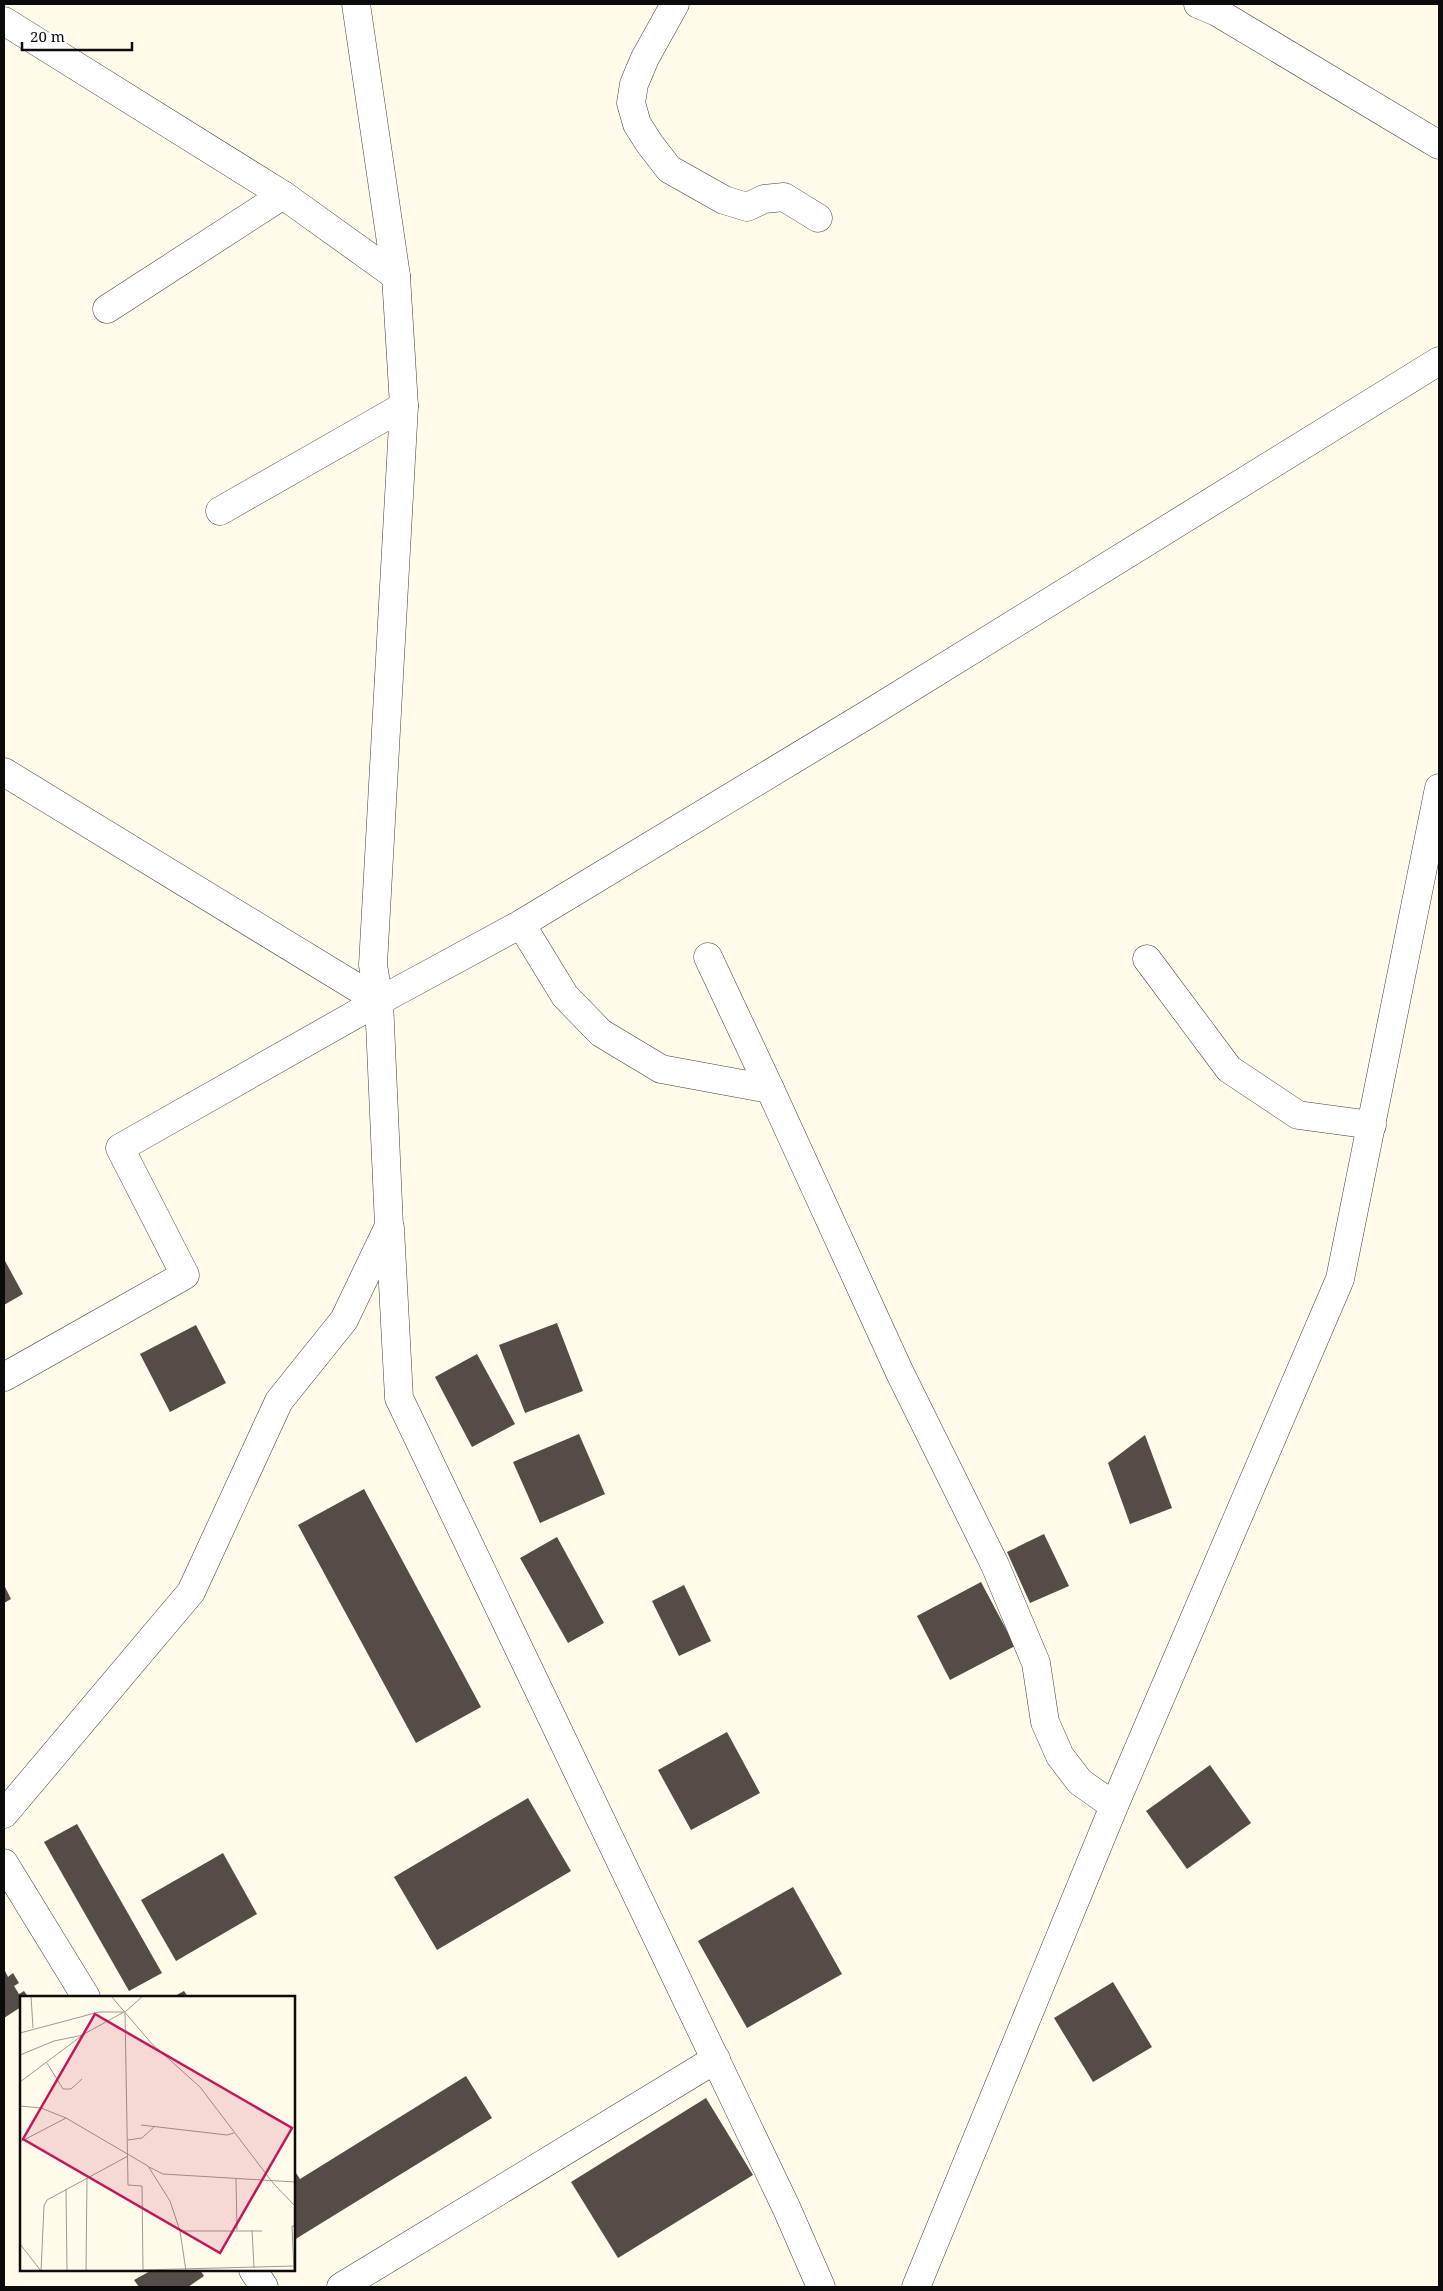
<svg xmlns="http://www.w3.org/2000/svg" width="1443" height="2291" font-family="'Noto Serif',serif">
<style>
.building{fill:#554c47}
.lines{fill:none;stroke-linecap:round;stroke-linejoin:round}
.minor-casing{stroke:#3e3e3e;stroke-width:29}
.minor{stroke:#fff;stroke-width:28}
.inset-road{fill:none;stroke:#9d9a90;stroke-width:1}
.view{fill:#c2185b;fill-opacity:0.15;stroke:#c2185b;stroke-width:2.5}
.inset-edge{fill:none;stroke:#0b0b0b;stroke-width:2.5}
</style>
<rect width="100%" height="100%" fill="#fffae9"/>
<g class="building">
<polygon points="4,1259 23,1294 4,1305"/>
<polygon points="557,1323 583,1391 525,1413 499,1345"/>
<polygon points="196,1325 226,1383 170,1412 140,1354"/>
<polygon points="477,1354 515,1424 472,1447 435,1377"/>
<polygon points="579,1434 605,1494 540,1523 513,1462"/>
<polygon points="1145,1435 1172,1508 1130,1524 1108,1463"/>
<polygon points="364,1489 481,1707 416,1743 298,1525"/>
<polygon points="1044,1534 1069,1586 1030,1603 1007,1552"/>
<polygon points="557,1537 604,1623 568,1643 520,1558"/>
<polygon points="981,1582 1015,1646 950,1680 917,1616"/>
<polygon points="4,1585 11,1599 4,1603"/>
<polygon points="684,1585 711,1641 679,1656 652,1601"/>
<polygon points="727,1732 760,1793 691,1830 658,1770"/>
<polygon points="1210,1765 1251,1823 1187,1869 1146,1811"/>
<polygon points="528,1798 571,1871 437,1950 394,1877"/>
<polygon points="77,1824 162,1973 129,1991 44,1842"/>
<polygon points="223,1853 257,1914 176,1961 141,1900"/>
<polygon points="793,1887 842,1974 747,2028 698,1941"/>
<polygon points="4,1969 8,1977 13,1973 19,1983 14,1986 19,1994 24,1991 28,1997 21,1997 21,2007 4,2018"/>
<polygon points="1113,1982 1152,2047 1093,2082 1054,2018"/>
<polygon points="184,1991 188,1997 173,1997"/>
<polygon points="466,2076 492,2118 294,2240 294,2170 300,2179"/>
<polygon points="706,2098 753,2175 618,2258 571,2182"/>
<polygon points="152,2270 200,2270 204,2276 188,2287 139,2287 134,2280"/>
</g>
<g class="lines">
<defs>
<g id="minor">
<polyline points="675,4 645,58 634,84 631,103 637,124 649,143 669,169 724,200 747,207 764,199 784,197 818,218"/>
<polyline points="1198,4 1217,12 1439,145"/>
<polyline points="4,21 283,195 396,276"/>
<polyline points="107,309 283,195"/>
<polyline points="220,511 404,406"/>
<polyline points="4,772 379,1001"/>
<polyline points="521,924 565,996 601,1033 661,1069 770,1089"/>
<polyline points="708,957 770,1089 900,1373 995,1565 1036,1663 1045,1722 1060,1756 1080,1782 1114,1806"/>
<polyline points="1147,959 1229,1069 1298,1115 1372,1125"/>
<polyline points="390,1228 399,1398 786,2207 821,2287"/>
<polyline points="4,1377 185,1275 120,1148 379,1001 521,924 870,713 1439,361"/>
<polyline points="4,1814 191,1592 279,1401 344,1320 389,1226 379,1001 373,965 404,406 396,276 356,4"/>
<polyline points="4,1863 86,1997"/>
<polyline points="253,2270 264,2287"/>
<polyline points="341,2287 716,2059"/>
<polyline points="916,2287 1114,1806 1340,1279 1439,788"/>
</g>
</defs>
<use href="#minor" class="minor-casing"/>
<use href="#minor" class="minor"/>
</g>
<g transform="translate(20 1996)">
<rect width="275" height="275" fill="#fffae9"/>
<path class="inset-road" d="M 0,0 L 85,0M 11,0 L 13,32M 91,0 L 132,48 L 180,91 L 253,187 L 275,210M 105,17 L 108,189 L 122,190 L 123,275M 0,37 L 79,16 L 105,16 L 123,0M 0,59 L 34,45 L 63,39M 27,67 L 43,93 L 51,93 L 62,83M 0,86 L 64,38 L 104,16M 0,110 L 21,112 L 46,122 L 128,170 L 150,205 L 160,235 L 166,275M 121,129 L 207,139 L 214,137M 108,144 L 122,142 L 135,130M 0,146 L 46,122M 129,171 L 143,178 L 275,186M 216,183 L 217,234M 46,193 L 47,275M 232,234 L 234,272M 160,235 L 242,235M 0,248 L 21,275M 123,274 L 274,270M 21,275 L 24,210 L 27,204 L 108,160M 66,275 L 67,182M 274,275 L 272,230 L 275,230"/>
<path class="view" d="M 75,18 L 272,132 L 200,257 L 3,143 Z"/>
<rect width="275" height="275" class="inset-edge"/>
</g>
<rect width="1443" height="2291" fill="none" stroke="#0b0b0b" stroke-width="10"/>
<path d="M22 42v8h110v-8" fill="none" stroke="#0b0b0b" stroke-width="2.5"/>
<text x="30" y="42" font-size="15" fill="#0b0b0b" stroke="#ffffff" stroke-width="4" paint-order="stroke">20 m</text>
</svg>
